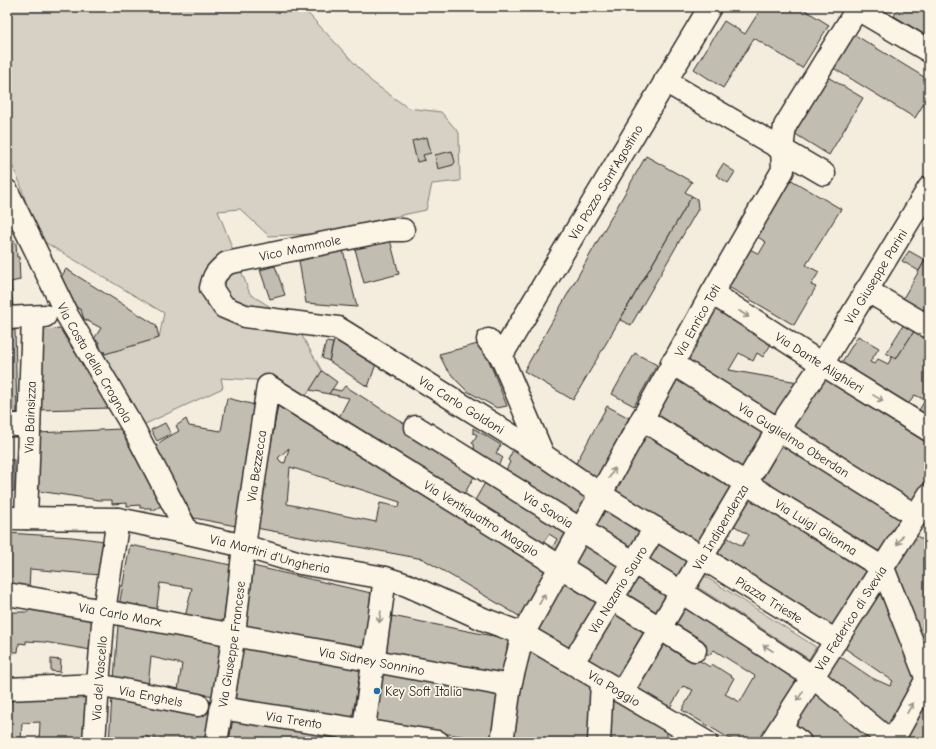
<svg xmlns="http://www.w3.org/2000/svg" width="936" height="749" font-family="'Comic Neue',sans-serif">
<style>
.green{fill:#d6d1c4;stroke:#807e78}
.building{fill:#c2bdb1;stroke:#2b2b2b;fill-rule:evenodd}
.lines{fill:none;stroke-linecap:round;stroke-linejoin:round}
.street-casing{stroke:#2b2b2b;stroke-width:25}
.secondary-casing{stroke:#2b2b2b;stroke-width:25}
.street{stroke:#fcf5e5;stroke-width:22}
.secondary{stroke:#fcf5e5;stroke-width:22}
.oneway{stroke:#949088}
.poi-dot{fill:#1f6fb2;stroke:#fcf5e5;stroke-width:1.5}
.labels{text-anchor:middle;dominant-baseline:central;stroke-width:3.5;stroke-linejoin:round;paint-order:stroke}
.street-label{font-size:13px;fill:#2b2b2b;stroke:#fcf5e5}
.poi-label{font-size:13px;fill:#2b2b2b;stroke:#fcf5e5;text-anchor:start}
</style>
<rect width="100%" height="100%" fill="#f4edde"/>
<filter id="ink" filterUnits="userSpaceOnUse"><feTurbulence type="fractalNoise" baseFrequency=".025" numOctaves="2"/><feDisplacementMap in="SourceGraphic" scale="8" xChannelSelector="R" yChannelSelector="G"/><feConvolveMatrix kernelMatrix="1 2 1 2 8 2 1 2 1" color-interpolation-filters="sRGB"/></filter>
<g filter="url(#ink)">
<g class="green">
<polygon points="7,7 302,7 372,82 408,108 441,112 459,133 460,181 432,184 426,210 313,234 269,236 240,209 218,211 250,294 294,322 322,371 304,399 272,381 221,378 223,388 141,426 101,353 159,338 164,313 36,237 20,183 7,154"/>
<polygon points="703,575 816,647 809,659 696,586"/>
</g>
<g class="building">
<polygon points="762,7 800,7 829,25 802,68 754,38 723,88 694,69 724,21 745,34"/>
<polygon points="899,7 929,7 929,37 894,16"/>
<polygon points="850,32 929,80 929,95 915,118 830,66"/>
<polygon points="826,76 863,98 829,155 792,132"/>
<polygon points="427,137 431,153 423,155 425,160 417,162 412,141"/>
<polygon points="452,151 455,162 453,165 438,169 435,155"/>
<polygon points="646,156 692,182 685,192 692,196 573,400 524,371"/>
<polygon points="723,164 735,172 728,183 716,175"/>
<polygon points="788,178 841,209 806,265 819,272 811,285 816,287 794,325 727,286 748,248 759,254 766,242 756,236"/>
<polygon points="692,196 697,199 698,209 631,325 620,320"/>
<polygon points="389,236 399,274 364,283 354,245"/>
<polygon points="14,241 16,243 17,257 19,257 20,280 11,282 13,307 7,307 7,242"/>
<polygon points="343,250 357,307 306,303 299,261"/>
<polygon points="909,251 925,260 919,271 902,261"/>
<polygon points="929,254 929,301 922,312 902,300"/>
<polygon points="275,266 285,295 270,299 260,270"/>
<polygon points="66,269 156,325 159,338 105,354 104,351 101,353 99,342 94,339 101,328 84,319 81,310 70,303 60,279"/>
<polygon points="712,305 773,341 763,357 757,353 753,361 739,353 729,370 798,382 778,419 680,360"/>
<polygon points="904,324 915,330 896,359 886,353"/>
<polygon points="60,329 111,408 37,410 38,330"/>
<polygon points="7,330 15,330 17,413 7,413"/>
<polygon points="915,330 929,338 929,419 918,412 925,400 915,395 907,406 840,365 858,336 879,348 870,362 874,364 878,359 888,364 892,357 896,359"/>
<polygon points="335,336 377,361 368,387 329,361"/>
<polygon points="326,342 333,343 329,361 322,358"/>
<polygon points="482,343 507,406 497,408 467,391 457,381 446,368 439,354"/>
<polygon points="635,353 657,365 634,406 612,394"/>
<polygon points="322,371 337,382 329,394 310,390"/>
<polygon points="820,374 929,440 929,476 912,504 785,428"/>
<polygon points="672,376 768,434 743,474 649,415"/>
<polygon points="345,386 478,470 463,496 338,419 349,398 329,394 332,389 341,391"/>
<polygon points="227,398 255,405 236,526 194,518 154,447 163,440 179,431 176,426 186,419 189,426 221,431"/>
<path d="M 279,400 L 550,566 L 524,619 L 423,559 L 256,528 ZM 289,448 L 285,463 L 281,462 L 278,458 ZM 290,467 L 400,502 L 399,507 L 380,503 L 376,522 L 287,504 Z"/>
<polygon points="607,406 629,418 595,481 573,469"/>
<polygon points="165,423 171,434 157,441 151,430"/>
<polygon points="473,428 501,445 496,453 503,458 496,468 475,455 474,444 472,443 477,435 473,433"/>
<polygon points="643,428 736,486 699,547 611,491"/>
<polygon points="121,429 161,506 152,511 151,508 140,508 140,505 127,506 127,503 112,504 112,500 99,500 38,491 37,433"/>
<polygon points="781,440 904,517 879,557 756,480"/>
<polygon points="514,448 589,496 576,519 504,474 510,462 508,460"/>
<rect x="7" y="460" width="7" height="31"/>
<polygon points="486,481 570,529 556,554 551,550 557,539 549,534 542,545 474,502"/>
<polygon points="749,493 872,569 834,632 710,555 723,535 742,546 749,535 730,523"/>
<polygon points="603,504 648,532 634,555 590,528"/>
<polygon points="7,533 72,537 105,541 101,575 30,569 29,590 7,587"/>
<polygon points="915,535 929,543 929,655 896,569"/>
<polygon points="584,538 628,565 612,591 570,566"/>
<polygon points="657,539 691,560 677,582 643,562"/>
<polygon points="130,545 231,565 223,624 185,617 192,588 160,583 156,613 119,606"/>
<polygon points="253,566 371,593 364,650 245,628"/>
<polygon points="638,571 670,592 655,619 621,598"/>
<polygon points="563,578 605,603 573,653 535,632"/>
<polygon points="878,583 920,679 891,730 820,676 835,653 872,678 890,686 893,681 840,645"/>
<polygon points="684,601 805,677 765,742 735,742 682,710 693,690 683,686 668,711 629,688 661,637 710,667 712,664 734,678 725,694 740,702 755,676 714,650 709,655 667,627"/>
<polygon points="29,608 93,620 91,650 44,642 26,641 26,644 19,643 18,652 7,652 7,612 28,612"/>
<polygon points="614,609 652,632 622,684 583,661"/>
<polygon points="392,616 508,639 504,675 385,653"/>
<polygon points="118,625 222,640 214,696 178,690 182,664 151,657 148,685 114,680"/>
<polygon points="243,646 361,666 352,720 235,701"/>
<polygon points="527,646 591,682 591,742 510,742"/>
<polygon points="51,659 61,660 60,672 51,671"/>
<polygon points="383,671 502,691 494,741 376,723"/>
<polygon points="815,685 885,742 811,742 791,726"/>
<polygon points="606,691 667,727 667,742 603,742"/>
<polygon points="89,695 85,742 39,742 40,722 22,723 21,742 7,742 7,699"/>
<polygon points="112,697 209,713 205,742 172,742 143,736 142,742 109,742"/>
<polygon points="927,697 929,704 929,742 901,742"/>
<polygon points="233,718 352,736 351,742 229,742"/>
</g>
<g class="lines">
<defs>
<g id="street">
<polyline points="854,7 929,51"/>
<polyline points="665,81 824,174"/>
<path id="s1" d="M 7,191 L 67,315 L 134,429 L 188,533"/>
<path id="s2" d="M 403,230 L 389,230 L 227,263 C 216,273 214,274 211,288 L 224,307 L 245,316 L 338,328 L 543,455 L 600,494 L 836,641"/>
<polyline points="866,290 929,327"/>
<path id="s3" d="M 712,293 L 822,364 L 929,430"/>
<polyline points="7,318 45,316"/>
<polyline points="488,340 501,356 543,455"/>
<path id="s4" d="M 501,356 L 710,7"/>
<path id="s5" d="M 672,363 L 916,516"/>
<path id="s6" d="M 642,419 L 883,568 L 929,685"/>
<polyline points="7,425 29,425"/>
<path id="s7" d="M 416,427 L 681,592 L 813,677 L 891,742"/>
<path id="s8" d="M 26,518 L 33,317"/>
<path id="s9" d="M 7,594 L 104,611 L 510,686"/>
<path id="s10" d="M 523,634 L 706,742"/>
<path id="s11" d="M 580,651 L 655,528"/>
<path id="s12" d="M 7,689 L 98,685 L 198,705"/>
<path id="s13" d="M 622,692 L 778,429 L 822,364 L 929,188"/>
<path id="s14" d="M 221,708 L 438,742"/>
<polyline points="781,728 800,742"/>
<path id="s15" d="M 94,742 L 98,685 L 104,611 L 118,519"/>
<path id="s16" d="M 216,742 L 234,634 L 244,546 L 268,386 L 695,650"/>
<polyline points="362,742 385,578"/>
<path id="s17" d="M 502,742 L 510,686 L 523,634 L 712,293 L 783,170 L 782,149 L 785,126 L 857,9 L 860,7"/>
<polyline points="599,742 602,681"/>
<path id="s18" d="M 771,742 L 929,495"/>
<polyline points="892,742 929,675"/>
</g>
<g id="secondary">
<path id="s19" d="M 7,518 L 118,519 L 188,533 L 244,546 L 300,563 L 385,578 L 407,585 L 483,619 L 523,634"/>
</g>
</defs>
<use href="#street" class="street-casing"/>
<use href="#secondary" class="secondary-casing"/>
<use href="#street" class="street"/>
<use href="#secondary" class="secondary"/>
</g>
<defs><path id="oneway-shaft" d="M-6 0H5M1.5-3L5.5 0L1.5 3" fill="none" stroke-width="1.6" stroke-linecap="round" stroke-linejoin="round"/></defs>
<g class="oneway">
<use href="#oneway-shaft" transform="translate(744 314) rotate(33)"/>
<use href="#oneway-shaft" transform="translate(878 398) rotate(32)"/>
<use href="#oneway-shaft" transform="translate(612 473) rotate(-61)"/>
<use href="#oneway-shaft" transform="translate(900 540) rotate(123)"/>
<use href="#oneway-shaft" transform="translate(542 599) rotate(-61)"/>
<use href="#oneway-shaft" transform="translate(380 617) rotate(98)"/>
<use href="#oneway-shaft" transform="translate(768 648) rotate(-147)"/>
<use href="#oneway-shaft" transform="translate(800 696) rotate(122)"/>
<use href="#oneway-shaft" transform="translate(910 708) rotate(-61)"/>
</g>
</g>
<circle class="poi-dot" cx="377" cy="691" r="4"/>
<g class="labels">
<g class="street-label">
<text stroke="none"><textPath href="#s4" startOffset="203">Via Pozzo Sant'Agostino</textPath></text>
<text transform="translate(300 248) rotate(-12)">Vico Mammole</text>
<text stroke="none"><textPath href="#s13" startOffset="487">Via Giuseppe Parini</textPath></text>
<text stroke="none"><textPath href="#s17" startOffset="469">Via Enrico Toti</textPath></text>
<text stroke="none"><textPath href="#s3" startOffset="128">Via Dante Alighieri</textPath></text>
<text stroke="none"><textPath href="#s1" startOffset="193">Via Costa della Crognola</textPath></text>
<text stroke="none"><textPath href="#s2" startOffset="495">Via Carlo Goldoni</textPath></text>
<text stroke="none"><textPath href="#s8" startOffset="101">Via Bainsizza</textPath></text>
<text stroke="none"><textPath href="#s5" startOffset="144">Via Guglielmo Oberdan</textPath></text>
<text stroke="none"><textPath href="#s16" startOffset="279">Via Bezzecca</textPath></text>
<text stroke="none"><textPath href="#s7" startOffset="156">Via Savoia</textPath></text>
<text stroke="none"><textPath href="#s16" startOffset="611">Via Ventiquattro Maggio</textPath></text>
<text stroke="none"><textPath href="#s13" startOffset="192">Via Indipendenza</textPath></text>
<text stroke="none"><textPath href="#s6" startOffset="205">Via Luigi Glionna</textPath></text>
<text stroke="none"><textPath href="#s19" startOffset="267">Via Martiri d'Ungheria</textPath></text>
<text stroke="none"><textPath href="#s11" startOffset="72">Via Nazario Sauro</textPath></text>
<text stroke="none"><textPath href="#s2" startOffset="859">Piazza Trieste</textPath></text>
<text stroke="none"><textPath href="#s9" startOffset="115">Via Carlo Marx</textPath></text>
<text stroke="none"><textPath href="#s18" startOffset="147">Via Federico di Svevia</textPath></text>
<text stroke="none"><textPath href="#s16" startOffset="99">Via Giuseppe Francese</textPath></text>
<text stroke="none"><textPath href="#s9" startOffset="371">Via Sidney Sonnino</textPath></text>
<text stroke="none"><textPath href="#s15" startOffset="64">Via del Vascello</textPath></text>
<text stroke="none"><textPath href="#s10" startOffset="106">Via Poggio</textPath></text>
<text stroke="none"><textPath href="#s12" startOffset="145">Via Enghels</textPath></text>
<text stroke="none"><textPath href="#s14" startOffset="74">Via Trento</textPath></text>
</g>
<g class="poi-label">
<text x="385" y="691">Key Soft Italia</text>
</g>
</g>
<rect width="936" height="749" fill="none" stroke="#fcf5e5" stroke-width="24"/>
<rect x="12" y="12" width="912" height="725" fill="none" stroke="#2b2b2b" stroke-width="1.5" filter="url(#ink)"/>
</svg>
